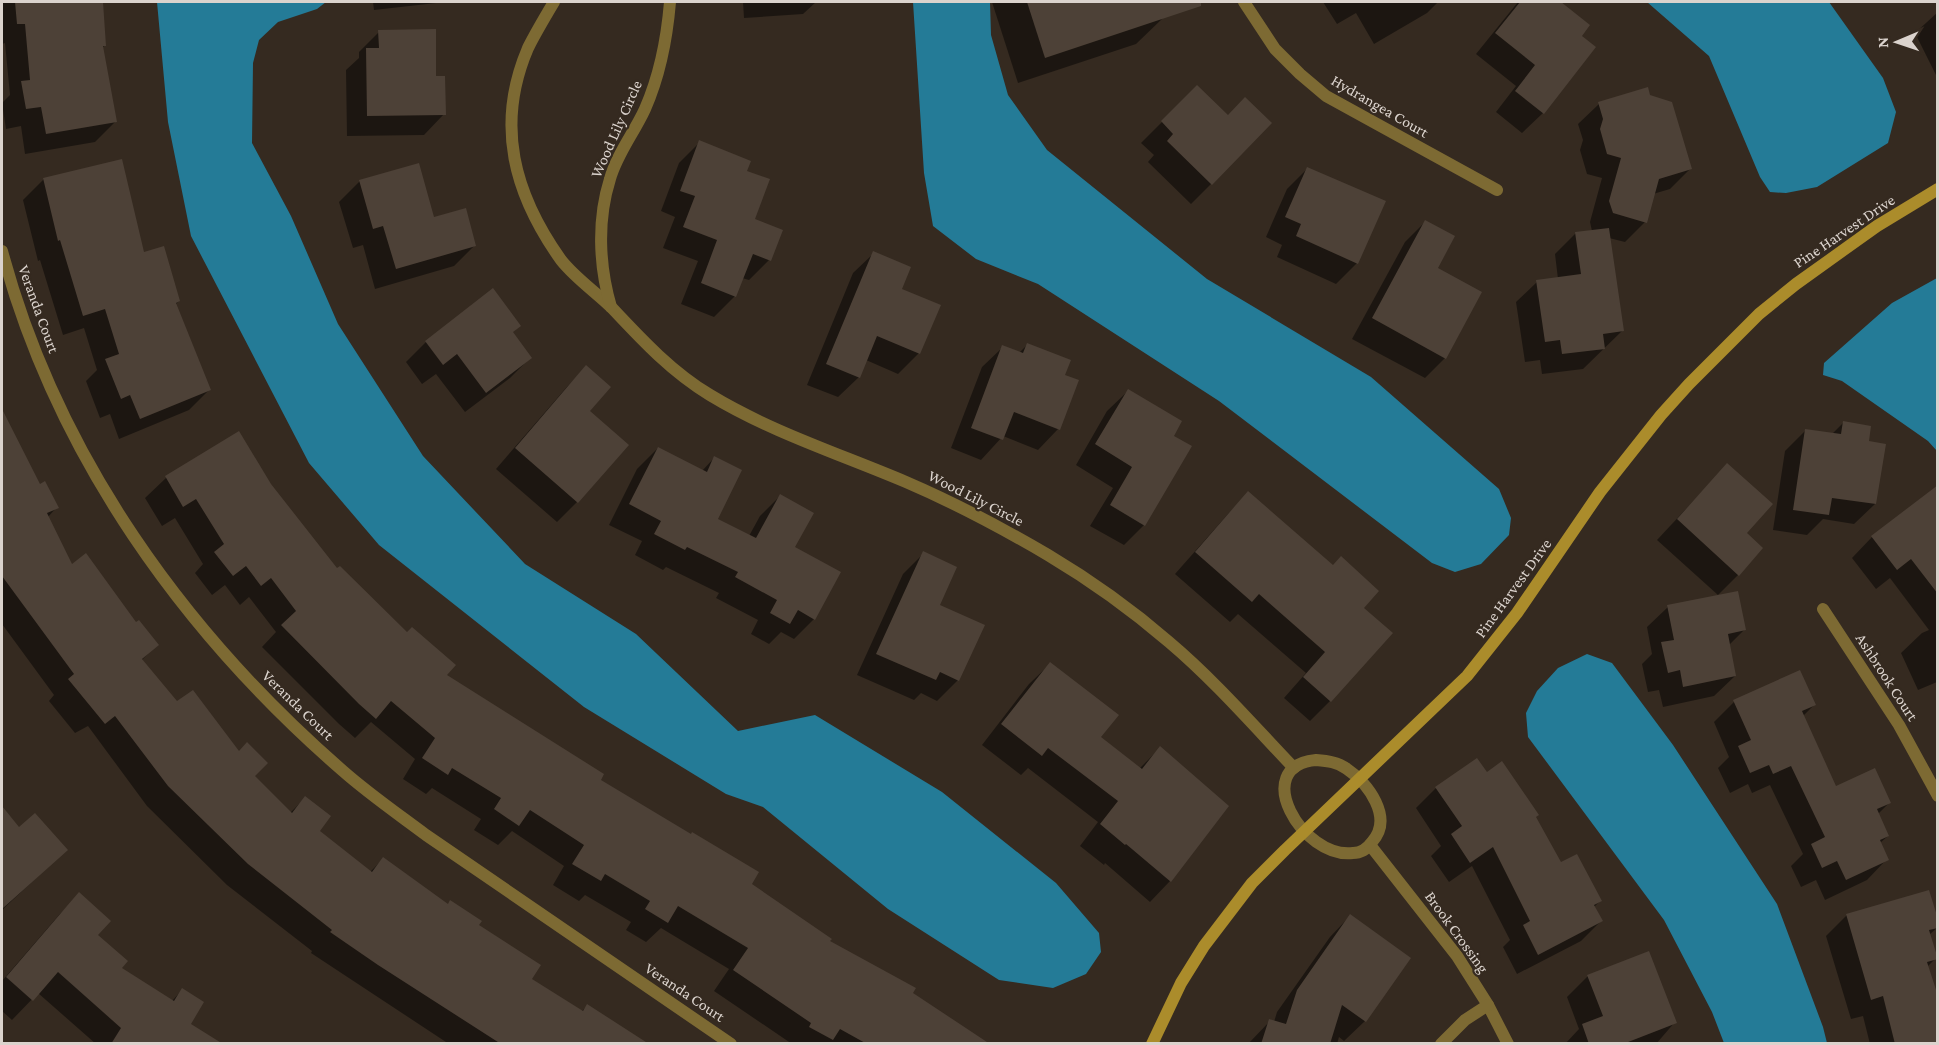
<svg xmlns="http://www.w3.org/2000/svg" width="1939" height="1045" font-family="'Crimson Pro',serif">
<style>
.water{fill:#247b97}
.shadow{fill:#0007}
.building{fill:#4d4137}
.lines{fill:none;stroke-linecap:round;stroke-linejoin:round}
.street{stroke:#7d6a33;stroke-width:12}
.secondary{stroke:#ab8c2b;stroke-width:12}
.labels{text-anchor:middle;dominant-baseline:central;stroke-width:4.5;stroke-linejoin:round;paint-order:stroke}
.street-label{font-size:16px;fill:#dbd3cd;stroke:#352a20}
</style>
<rect width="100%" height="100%" fill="#352a20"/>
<g class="water">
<polygon points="157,2 326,2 317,9 278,22 259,40 253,63 252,143 291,216 338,324 423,456 525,564 636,634 738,731 815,715 942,792 1056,883 1099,933 1101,952 1086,974 1053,988 999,980 888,909 763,807 726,794 584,707 379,545 309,463 191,236 168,122"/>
<polygon points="913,2 990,2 991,35 1008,95 1047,150 1207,279 1371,377 1499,489 1511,518 1509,535 1481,564 1455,572 1432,563 1219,401 1038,284 976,259 933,226 924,173"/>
<polygon points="1647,2 1829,2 1883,78 1896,112 1888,143 1817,187 1786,193 1770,192 1760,177 1709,56"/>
<polygon points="1937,278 1937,451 1928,441 1842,381 1823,375 1824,363 1892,303"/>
<polygon points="1587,654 1612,663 1673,745 1777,904 1823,1027 1827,1043 1724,1043 1712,1012 1664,920 1528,737 1526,713 1537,691 1558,668"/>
</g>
<g class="shadow">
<polygon points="2,2 101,2 105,45 102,48 115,122 95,142 25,154 21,126 6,129 2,103 10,95 5,43 2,44"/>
<polygon points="373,2 445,2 374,10"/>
<polygon points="743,2 816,2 803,14 744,18"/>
<polygon points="992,2 1158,2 1163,18 1136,44 1018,83"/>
<polygon points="1323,2 1438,2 1427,13 1374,44 1356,13 1337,24"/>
<polygon points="1518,2 1559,2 1588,25 1580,36 1543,113 1522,133 1496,112 1516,86 1476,54"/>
<polygon points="1938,12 1938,79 1915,33"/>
<polygon points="379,32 435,77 444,114 424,135 347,136 346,70 359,58 359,52"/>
<polygon points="1197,87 1227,117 1211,184 1191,204 1148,162 1154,155 1141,143"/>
<polygon points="1599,104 1690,169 1670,189 1653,194 1645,222 1625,242 1609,238 1622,331 1583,369 1542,374 1540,360 1525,362 1516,302 1537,282 1558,279 1555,254 1575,234 1592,231 1590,222 1602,178 1587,174 1580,150 1583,140 1578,124"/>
<polygon points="700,142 746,172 753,219 769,260 749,280 742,278 735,296 714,317 681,304 698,261 663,248 675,217 661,211 679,163"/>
<polygon points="1308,168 1357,263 1336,284 1277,257 1282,245 1266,237 1287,189"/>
<polygon points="44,179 179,301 175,305 209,390 189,410 119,439 110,414 100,418 86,381 97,370 84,328 63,335 40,260 38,261 23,200"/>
<polygon points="360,181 433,219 475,245 454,266 375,289 363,245 353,248 339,202"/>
<polygon points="1425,222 1436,269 1445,358 1425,378 1352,339 1405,242"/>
<polygon points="874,253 900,289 919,353 898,374 866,360 859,377 838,397 807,385 853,273"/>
<polygon points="511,333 530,358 510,378 465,412 436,374 422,384 406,362 426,342"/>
<polygon points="1027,345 1063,375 1058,429 1038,450 1003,436 981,460 951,448 982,367 1003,347 1019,353"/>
<polygon points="586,367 588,411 577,502 557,522 496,469 566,388"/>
<polygon points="1128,391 1172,436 1144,525 1124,545 1090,526 1113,488 1076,465 1107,411"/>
<polygon points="2,412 39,486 57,507 48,517 72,566 157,644 142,660 177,703 290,813 305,798 318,831 370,872 383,859 477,926 530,980 581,1012 587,1006 646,1044 449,1044 311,953 312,951 227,885 147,806 88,726 75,733 49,701 54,695 2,624"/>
<polygon points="1843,423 1867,443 1875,504 1854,524 1823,519 1807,535 1773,530 1785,451 1805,431 1832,434"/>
<polygon points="239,433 270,485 337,570 445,675 750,885 828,941 987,1044 792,1044 714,991 729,969 661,928 646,942 626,930 631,922 585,895 579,901 553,885 564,866 512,831 498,845 474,830 481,819 432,788 426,794 403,779 415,759 371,722 355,738 339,724 262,647 276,632 249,597 240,605 225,585 212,595 195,573 203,564 175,518 162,526 145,498 166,478"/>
<polygon points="658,448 702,471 714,458 716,519 749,536 760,516 780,496 814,619 794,639 781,632 769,644 751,634 758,620 716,598 719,593 666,567 663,570 635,555 642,541 609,525 637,469"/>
<polygon points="1727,465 1744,533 1738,575 1718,595 1657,540"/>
<polygon points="1932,491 1938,497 1938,684 1937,682 1918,690 1901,653 1922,633 1929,630 1890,578 1876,589 1852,558 1872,537"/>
<polygon points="1248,493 1362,608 1330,701 1310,721 1284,698 1306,673 1238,614 1230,622 1175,574 1228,514"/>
<polygon points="924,553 958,680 937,701 921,693 914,700 857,675 903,574"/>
<polygon points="1668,607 1744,630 1729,645 1735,676 1714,696 1663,707 1659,690 1648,692 1642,664 1652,654 1647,627"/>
<polygon points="1050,664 1099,738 1139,769 1160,748 1227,806 1170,881 1150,902 1105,863 1104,865 1080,846 1098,822 1028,768 1021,775 982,745 1029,684"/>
<polygon points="1734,702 1814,705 1803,716 1836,789 1889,803 1878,814 1888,836 1880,843 1887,859 1867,880 1825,900 1816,880 1801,887 1791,866 1803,854 1770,785 1752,793 1748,784 1730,793 1718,768 1729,757 1714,722"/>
<polygon points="1486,774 1535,817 1560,864 1600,901 1594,907 1601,921 1581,941 1517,974 1503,947 1510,940 1472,866 1449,882 1431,856 1441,846 1416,808 1436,788"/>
<polygon points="3,811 19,829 66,850 2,910 2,812"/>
<polygon points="79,895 96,935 120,968 172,1001 182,990 189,1024 211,1044 96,1044 38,993 12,1020 2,1011 2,981 59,915"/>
<polygon points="1847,915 1938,927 1929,935 1936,958 1927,967 1938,1044 1870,1044 1863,1016 1851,1019 1826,936"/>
<polygon points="1350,916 1365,1021 1344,1041 1339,1037 1337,1044 1248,1044 1270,1021 1274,1022 1277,1012 1330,937"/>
<polygon points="1588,976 1675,1022 1656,1044 1565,1044 1579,1029 1567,997"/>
</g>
<g class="building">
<polygon points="15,2 103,2 106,46 103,46 117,122 46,134 41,107 26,109 21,81 30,80 25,24 17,24"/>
<polygon points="1027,2 1201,2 1201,6 1045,58"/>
<polygon points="1520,2 1561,2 1590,25 1582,36 1596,47 1544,114 1515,91 1535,65 1495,33"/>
<polygon points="436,29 436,76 445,76 446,115 367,116 366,48 379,48 378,30"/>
<polygon points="1197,85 1228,115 1245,97 1272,123 1212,185 1167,141 1173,134 1161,121"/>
<polygon points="1648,87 1650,95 1672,102 1692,169 1659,179 1647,223 1613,213 1609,201 1621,158 1607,154 1600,129 1603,119 1598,102"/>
<polygon points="699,140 751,161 747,171 770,179 755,219 783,230 771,261 753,254 736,297 701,283 717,240 683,227 695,196 680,191"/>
<polygon points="122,159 144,252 164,246 180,301 176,303 211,390 140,419 130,395 121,399 105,359 119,354 105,309 83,316 60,240 58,241 43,178"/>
<polygon points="419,163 434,217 466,208 476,246 396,269 383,226 373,229 359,180"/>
<polygon points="1307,167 1386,201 1358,264 1296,236 1301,224 1285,217"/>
<polygon points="1425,220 1455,236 1438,268 1482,292 1446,359 1372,318"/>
<polygon points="1609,228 1624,331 1603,334 1605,349 1562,354 1560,340 1545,342 1536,280 1581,274 1575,232"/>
<polygon points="873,251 911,267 902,289 941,305 920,354 877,336 860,378 826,364"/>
<polygon points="493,288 521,326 513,332 532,358 486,393 457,354 443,365 425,341"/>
<polygon points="1027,343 1071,360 1065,375 1079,380 1060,430 1014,412 1003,440 971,428 1002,345 1023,353"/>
<polygon points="586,365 611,387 590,411 629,445 578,503 515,448"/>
<polygon points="1128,389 1182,421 1174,436 1192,446 1145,526 1110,505 1132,467 1095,444"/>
<polygon points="2,409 40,484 45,481 59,508 47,513 72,564 86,553 136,622 139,620 159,645 142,659 177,701 193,690 239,751 247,742 268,763 255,776 292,813 305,796 331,816 320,831 372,872 383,857 448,904 450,900 482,921 479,925 541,965 532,979 583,1011 587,1004 649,1044 501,1044 378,965 330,932 332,930 248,864 168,786 115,716 105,724 68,679 74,674 2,576"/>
<polygon points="1843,421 1871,426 1869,441 1886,444 1876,504 1832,498 1829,515 1793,510 1805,429 1841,434"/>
<polygon points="239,431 271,484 337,568 340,566 407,632 412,627 456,665 447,675 604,774 601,780 691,834 692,832 759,872 752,884 832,939 830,941 916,988 913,993 990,1044 867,1044 840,1029 833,1040 809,1027 811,1023 733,970 748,948 678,906 668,923 645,909 650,901 605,874 601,881 572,864 584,845 530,810 519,826 494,809 501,798 452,768 448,775 422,758 435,738 391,701 376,719 359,704 281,625 296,611 271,578 261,586 246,566 233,576 214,552 224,544 196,499 183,507 165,476"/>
<polygon points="658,447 707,472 714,456 742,470 718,519 756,538 780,494 814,513 795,547 841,572 815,620 798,610 790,624 770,613 777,600 735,577 738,572 687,547 685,550 654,534 661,521 629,504"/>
<polygon points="1727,463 1773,504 1747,533 1763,548 1739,576 1677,519"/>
<polygon points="1938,485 1938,594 1911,559 1897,570 1871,536"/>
<polygon points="1248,491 1333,565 1341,556 1379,591 1364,608 1393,633 1331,702 1303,677 1325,652 1259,594 1252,602 1195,552"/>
<polygon points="923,551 957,567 940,605 985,625 959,681 940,672 936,680 876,654"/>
<polygon points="1738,591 1746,630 1728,634 1736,676 1683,687 1680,670 1668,673 1661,642 1674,640 1667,605"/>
<polygon points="1050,662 1119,715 1101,737 1142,769 1160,746 1229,806 1171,882 1126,844 1125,845 1100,824 1118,801 1048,748 1042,756 1001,724"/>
<polygon points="1800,670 1816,705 1802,711 1836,786 1875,768 1891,803 1877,809 1889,836 1880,840 1889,860 1846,880 1837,861 1822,868 1811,844 1825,837 1791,766 1773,774 1769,765 1750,773 1738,746 1751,740 1733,700"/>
<polygon points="1477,758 1487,772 1502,761 1539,815 1536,817 1561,862 1577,854 1602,901 1594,905 1603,921 1538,955 1523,925 1530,921 1493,847 1470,863 1451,834 1462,826 1435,787"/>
<polygon points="2,806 19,827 35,813 68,850 2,909"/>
<polygon points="1929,890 1938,919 1938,928 1929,930 1938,959 1927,962 1938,996 1938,1044 1895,1044 1883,996 1871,1000 1846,914"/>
<polygon points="79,892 111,921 98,935 128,961 122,968 174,1001 182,988 204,1002 191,1024 223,1044 111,1044 121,1028 58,972 33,1001 6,977"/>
<polygon points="1350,914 1411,958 1366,1022 1342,1005 1330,1044 1261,1044 1269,1019 1286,1024 1297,990"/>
<polygon points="1649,951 1677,1023 1623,1044 1589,1044 1582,1024 1603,1016 1587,975"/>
</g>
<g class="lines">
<g class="street">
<path d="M 554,2 C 545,17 536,32 528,48 C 495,125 514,194 561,260 C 576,279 596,292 613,309 C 643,341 672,372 710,395 C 771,432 840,454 906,482 C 955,503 1002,528 1048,555 C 1090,580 1132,610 1169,642 C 1214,680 1253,725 1294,768"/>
<polyline points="1244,2 1275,49 1300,74 1326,96 1497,190"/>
<path d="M 2,251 C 57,456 184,633 343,771 C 369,794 398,814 426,835 L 731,1044"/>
<path d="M 611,307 C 599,266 597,220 610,179 C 617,154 634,133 645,109 C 660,75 667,38 670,2"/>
<polyline points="1823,609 1899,725 1938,796"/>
<path d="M 1316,760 C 1327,761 1338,762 1347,769 C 1368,783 1394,818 1372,842 C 1367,849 1361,853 1353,853 C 1302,859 1249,766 1316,760 Z"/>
<polyline points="1370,845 1457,956 1488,1005 1508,1044"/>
<polyline points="1441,1044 1465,1020 1488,1005"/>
</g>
<polyline class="secondary" points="1152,1044 1181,983 1204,946 1252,883 1285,850 1467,676 1517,613 1600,492 1661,415 1689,384 1759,314 1796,284 1877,226 1938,189"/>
</g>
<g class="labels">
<g class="street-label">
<text transform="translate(1380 106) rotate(30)">Hydrangea Court</text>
<text transform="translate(616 129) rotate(-66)">Wood Lily Circle</text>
<text transform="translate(1844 231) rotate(-34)">Pine Harvest Drive</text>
<text transform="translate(39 309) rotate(70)">Veranda Court</text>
<text transform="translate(976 498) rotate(27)">Wood Lily Circle</text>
<text transform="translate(1513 588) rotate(-54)">Pine Harvest Drive</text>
<text transform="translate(1887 677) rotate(57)">Ashbrook Court</text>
<text transform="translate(298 705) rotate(44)">Veranda Court</text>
<text transform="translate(1457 932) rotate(54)">Brook Crossing</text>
<text transform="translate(685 992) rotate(34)">Veranda Court</text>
</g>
</g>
<rect width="1939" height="1045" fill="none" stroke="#dbd3cd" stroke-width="6"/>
<g transform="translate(1897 42) rotate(268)" stroke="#352a20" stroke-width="4.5" paint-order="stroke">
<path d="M0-4.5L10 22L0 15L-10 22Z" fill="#dbd3cd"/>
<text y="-9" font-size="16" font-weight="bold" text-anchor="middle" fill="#dbd3cd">N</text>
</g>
</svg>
